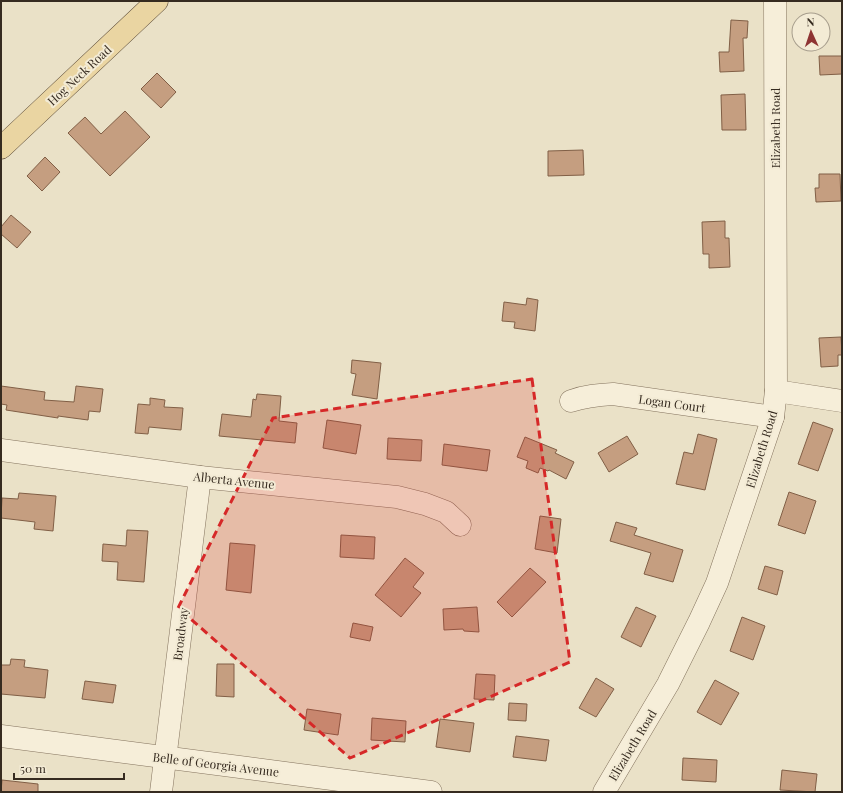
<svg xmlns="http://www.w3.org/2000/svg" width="843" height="793" font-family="'Playfair Display',serif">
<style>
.building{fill:#c59e80;stroke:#815f46}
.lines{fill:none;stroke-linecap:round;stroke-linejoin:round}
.minor-casing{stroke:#84735e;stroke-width:23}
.major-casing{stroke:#534231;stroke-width:23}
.minor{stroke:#f6eed9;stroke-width:22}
.major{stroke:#ead5a2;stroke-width:22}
.marked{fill:#d62828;fill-opacity:0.2;stroke:#d62828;stroke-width:3;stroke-dasharray:8 5;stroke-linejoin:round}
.labels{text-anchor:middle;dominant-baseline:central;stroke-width:4;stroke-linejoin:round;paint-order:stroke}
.street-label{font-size:12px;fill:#362b20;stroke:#f3ebd5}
</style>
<rect width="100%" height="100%" fill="#eae1c7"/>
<g class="building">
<polygon points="731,20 748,21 747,38 743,38 744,71 720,72 719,52 729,52"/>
<polygon points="819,56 842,56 842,74 820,75"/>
<polygon points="157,73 176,92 161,108 141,89"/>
<polygon points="745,94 746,130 722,130 721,95"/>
<polygon points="125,111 150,137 110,176 68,133 85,117 101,134"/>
<polygon points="583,150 584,175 548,176 548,151"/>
<polygon points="45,157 60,172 42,191 27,176"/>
<polygon points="819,174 840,174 841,201 816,202 815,188 819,188"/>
<polygon points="11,215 31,232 17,248 1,234 1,227"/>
<polygon points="725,221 725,238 729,238 730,267 709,268 709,254 703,254 702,222"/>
<polygon points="527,298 538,300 535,331 514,328 515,322 502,321 504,302 526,305"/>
<polygon points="841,337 842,355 838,355 838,366 821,367 819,338"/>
<polygon points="352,360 381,363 377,399 352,395 356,374 351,373"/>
<polygon points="1,386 45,392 44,400 74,402 76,386 103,389 100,412 89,411 88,420 58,416 58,418 6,410 7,405 1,404"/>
<polygon points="257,394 281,396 279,421 297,423 295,443 219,436 222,414 251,417 253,399 256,400"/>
<polygon points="150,398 165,400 164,407 183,408 181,430 149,427 148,434 135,433 138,404 150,405"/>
<polygon points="327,420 361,425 356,454 323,448"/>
<polygon points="813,422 833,429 818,471 798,464"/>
<polygon points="698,434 717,439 705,490 676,484 684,452 693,454"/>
<polygon points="627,436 638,454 609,472 598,453"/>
<polygon points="525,437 557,450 555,453 574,462 566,479 549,470 548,471 540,468 538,473 526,468 528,461 517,457"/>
<polygon points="388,438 422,440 421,461 387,459"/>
<polygon points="444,444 490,450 487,471 442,465"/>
<polygon points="789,492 816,501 805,534 778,525"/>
<polygon points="19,493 56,496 53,531 34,529 35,522 1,518 2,498 18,499"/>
<polygon points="540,516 561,519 557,553 535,549"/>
<polygon points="616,522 637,528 634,535 683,550 673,582 644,574 651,553 610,541"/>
<polygon points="127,530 148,531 144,582 117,580 118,562 102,561 103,544 126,546"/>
<polygon points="341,535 375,537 374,559 340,557"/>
<polygon points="230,543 255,545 251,593 226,590"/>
<polygon points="405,558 424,573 413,587 421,593 401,617 375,595"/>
<polygon points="765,566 783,571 777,595 758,589"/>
<polygon points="530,568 546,582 512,617 497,602"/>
<polygon points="477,607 479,632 464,631 463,629 444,630 443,609"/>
<polygon points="636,607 656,616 641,647 621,637"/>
<polygon points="742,617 765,626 753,660 730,651"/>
<polygon points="353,623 373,627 370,641 350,637"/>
<polygon points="11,659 25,660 24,667 48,670 45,698 1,694 1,665 10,665"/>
<polygon points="217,664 234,664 234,697 216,696"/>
<polygon points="476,674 495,675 494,700 474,699"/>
<polygon points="596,678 614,689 596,717 579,708"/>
<polygon points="715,680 739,693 721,725 697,712"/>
<polygon points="85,681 116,685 113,703 82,699"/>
<polygon points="509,703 527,704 526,721 508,720"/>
<polygon points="307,709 341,714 338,735 304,730"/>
<polygon points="372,718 406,721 405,742 371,740"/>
<polygon points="440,719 474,723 470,752 436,747"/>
<polygon points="516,736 549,740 546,761 513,757"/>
<polygon points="683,758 717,760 716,782 682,780"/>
<polygon points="782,770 817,774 815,792 780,790"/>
<polygon points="2,780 38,784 38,792 1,792"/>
</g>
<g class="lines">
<defs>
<g id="minor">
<polyline points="776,391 842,401"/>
<path d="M 571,401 C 585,396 598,395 613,394 L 773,417"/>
<polyline points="1,450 200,477 397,497 425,504 446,512 460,525"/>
<polyline points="1,736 431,792"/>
<polyline points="161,792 200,477"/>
<polyline points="604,792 668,684 699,622 717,583 773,417 776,391 775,1"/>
</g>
<polyline id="major" points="1,148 157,1"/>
</defs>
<use href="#minor" class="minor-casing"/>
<use href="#major" class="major-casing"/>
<use href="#minor" class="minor"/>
<use href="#major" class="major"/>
</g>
<path class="marked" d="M 532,379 L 570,662 L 350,758 L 178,608 L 273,418 Z"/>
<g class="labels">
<g class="street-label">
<text transform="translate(79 75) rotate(-43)">Hog Neck Road</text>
<text transform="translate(775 128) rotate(-90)">Elizabeth Road</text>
<text transform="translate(672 403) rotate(8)">Logan Court</text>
<text transform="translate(761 449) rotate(-73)">Elizabeth Road</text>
<text transform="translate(234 480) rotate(6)">Alberta Avenue</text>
<text transform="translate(180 634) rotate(-83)">Broadway</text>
<text transform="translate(632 745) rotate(-59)">Elizabeth Road</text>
<text transform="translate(216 764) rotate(7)">Belle of Georgia Avenue</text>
</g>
</g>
<rect width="843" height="793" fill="none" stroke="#362b20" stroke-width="4"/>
<g transform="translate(811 32) rotate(357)"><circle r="19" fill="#f3ebd5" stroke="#a79e8d"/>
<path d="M0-3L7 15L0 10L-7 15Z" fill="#8e3433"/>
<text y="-6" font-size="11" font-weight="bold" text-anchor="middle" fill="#362b20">N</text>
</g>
<path d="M14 773v6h110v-6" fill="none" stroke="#362b20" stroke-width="2"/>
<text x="20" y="773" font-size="12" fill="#362b20" stroke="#f3ebd5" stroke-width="3" paint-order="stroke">50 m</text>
</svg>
